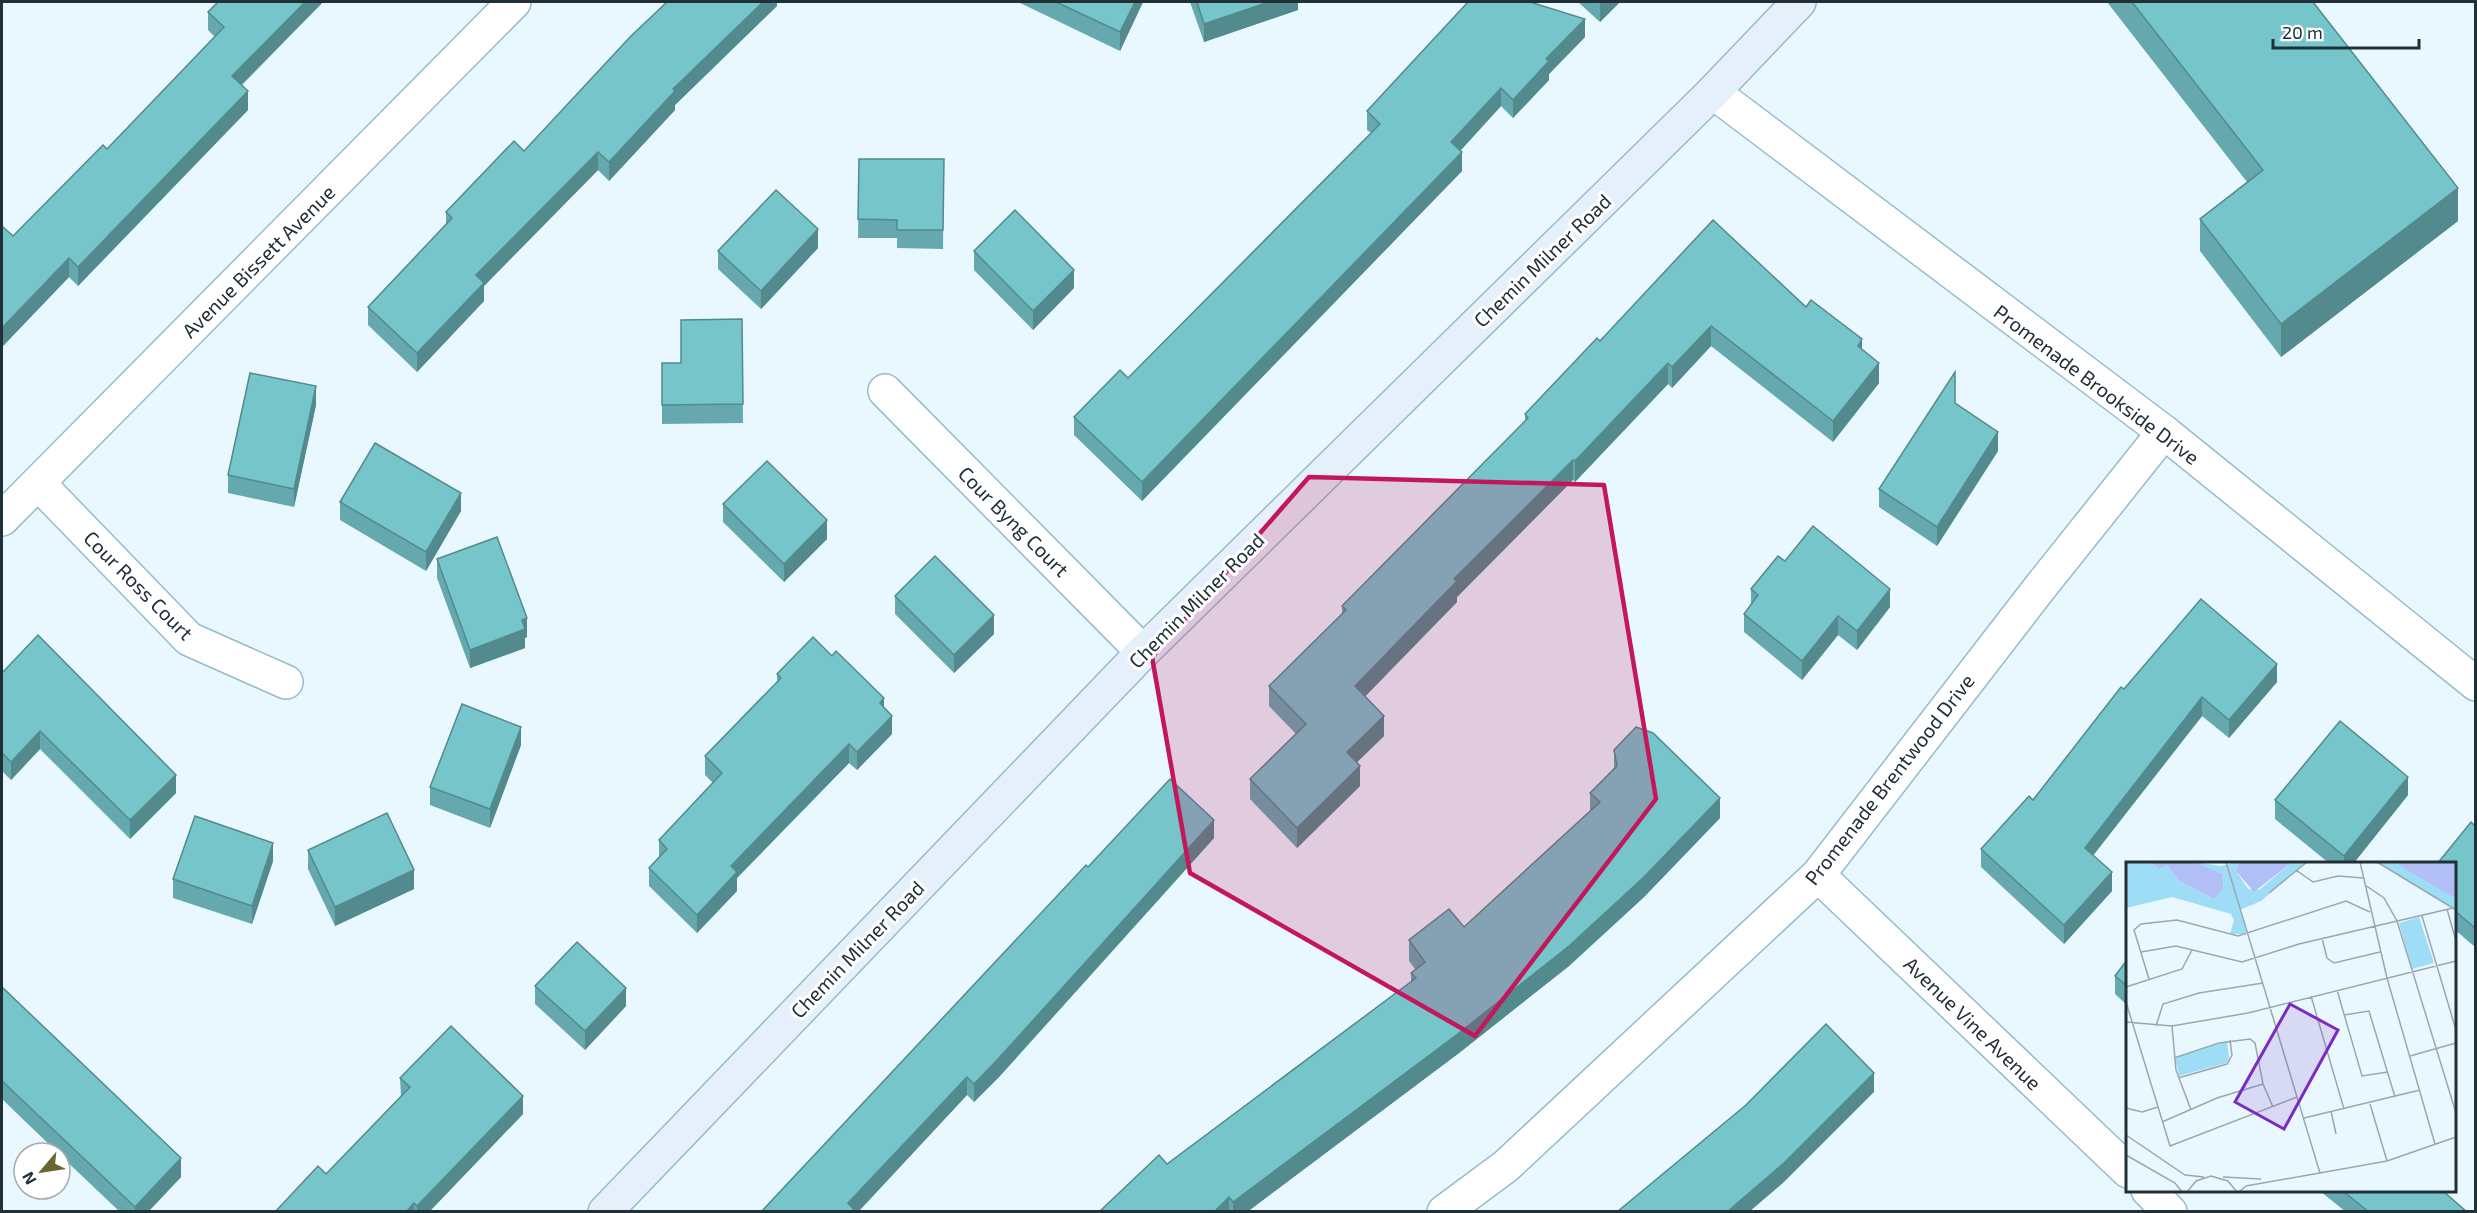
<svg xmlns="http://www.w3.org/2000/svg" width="2477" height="1213" font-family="'Exo 2',sans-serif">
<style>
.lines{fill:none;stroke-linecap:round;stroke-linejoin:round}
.street-casing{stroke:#96bbcb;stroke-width:36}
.secondary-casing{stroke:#96bbcb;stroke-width:36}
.street{stroke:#fff;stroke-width:33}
.secondary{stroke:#e6f0fb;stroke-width:33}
.wall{fill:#65a9ae}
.shaded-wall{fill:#528a8d}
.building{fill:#75c5ca;stroke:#528a8d;stroke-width:1.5}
.marked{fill:#c2185b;fill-opacity:0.2;stroke:#c2185b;stroke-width:4.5;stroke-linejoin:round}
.labels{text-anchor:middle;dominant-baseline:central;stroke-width:6;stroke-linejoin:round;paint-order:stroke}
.street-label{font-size:20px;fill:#213036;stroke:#fff}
.inset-road{fill:none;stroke:#99a8af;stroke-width:1.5}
.view{fill:#7b2cbf;fill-opacity:0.15;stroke:#7b2cbf;stroke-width:3}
.inset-edge{fill:none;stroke:#213036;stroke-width:3}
</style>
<rect width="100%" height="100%" fill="#e9f8ff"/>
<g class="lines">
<defs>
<g id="street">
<polyline points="1713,92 2164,432 2476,684"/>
<polyline points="885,391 1143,652"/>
<polyline points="39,484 189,639 286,682"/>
<polyline points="2,519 514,2"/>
<polyline points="1818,875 2128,1171"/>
<polyline points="2148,1190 2170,1212"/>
<polyline points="1444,1212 1506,1166 1818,875 2038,590 2164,432"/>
</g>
<polyline id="secondary" points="605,1212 1143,652 1713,92 1799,2"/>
</defs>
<use href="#street" class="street-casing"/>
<use href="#secondary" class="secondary-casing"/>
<use href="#street" class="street"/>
<use href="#secondary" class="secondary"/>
</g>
<g class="wall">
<polygon points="218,2 323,2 242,85 248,110 78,286 69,277 2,347 13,236 107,149 215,37 208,30 208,12"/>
<polygon points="777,2 777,6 675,105 675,110 609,181 598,170 484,286 484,301 417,372 368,325 368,307 446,225 446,212 524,151"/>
<polygon points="1018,2 1143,2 1120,51"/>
<polygon points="1190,2 1298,2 1298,10 1204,42"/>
<polygon points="1578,2 1620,2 1600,22"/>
<polygon points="2107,2 2313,2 2458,221 2281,357 2200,251 2200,219 2247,182"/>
<polygon points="1585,37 1549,74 1549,80 1513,118 1501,106 1460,151 1462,171 1142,501 1074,435 1074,417 1128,378 1371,133 1367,130 1367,111"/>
<polygon points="859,159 944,159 943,249 897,248 897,238 858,238"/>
<polygon points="818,248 761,309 718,269 718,251"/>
<polygon points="974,251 1074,288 1033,330 974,270"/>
<polygon points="1806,307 1862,349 1879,383 1833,442 1711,346 1672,388 1668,384 1575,482 1573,480 1457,597 1457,602 1365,696 1384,736 1357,762 1360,786 1297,848 1250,799 1250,779 1296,734 1269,706 1269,686 1342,614 1342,606 1525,421 1525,414 1600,341"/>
<polygon points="742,319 743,423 662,424 662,363 681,363"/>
<polygon points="316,405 294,507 228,493 228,475"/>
<polygon points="1998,451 1937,546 1879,507 1879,489"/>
<polygon points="340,502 461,511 426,571 340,520"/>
<polygon points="723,504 827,539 784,582 723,522"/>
<polygon points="437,559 527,637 525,638 525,648 470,668 437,578"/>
<polygon points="1785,561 1890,607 1857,650 1838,635 1802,680 1744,632 1744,614 1751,604 1751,589"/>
<polygon points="895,596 994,634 954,673 895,614"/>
<polygon points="2,673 176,793 130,839 40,749 11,780 2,771"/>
<polygon points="777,674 884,707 892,734 857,770 849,763 737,878 737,891 697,933 649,886 649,868 659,857 659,840 713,783 705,775 705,756 777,682"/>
<polygon points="2277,682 2229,738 2202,716 2093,855 2112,891 2064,944 1981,867 1981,849 2033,800 2124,689"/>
<polygon points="521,745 490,828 430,805 430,787"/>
<polygon points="1614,750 1720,818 1644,897 1569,966 1459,1053 1247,1212 1099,1212 1167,1164 1411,982 1411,973 1415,969 1409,961 1409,940 1464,927 1590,811 1590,793 1614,768"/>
<polygon points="2408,795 2353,864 2330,864 2275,819 2275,800"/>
<polygon points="2475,826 2475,947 2454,929 2454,864"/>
<polygon points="1214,838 999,1077 974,1102 967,1095 858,1212 761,1212 1088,867"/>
<polygon points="308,850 414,889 335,926 308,869"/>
<polygon points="273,861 252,924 173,898 173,879"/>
<polygon points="2127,960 2127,1005 2115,994 2115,976"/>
<polygon points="535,986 626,1006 585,1050 535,1004"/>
<polygon points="2,987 181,1177 148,1212 120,1212 60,1155 60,1153 58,1153 2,1099"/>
<polygon points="400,1078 523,1114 429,1212 275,1212 326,1174 401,1097"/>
<polygon points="2320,1191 2443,1191 2467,1212 2346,1212"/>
</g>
<g class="shaded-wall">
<polygon points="305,2 323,2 232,94 232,76"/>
<polygon points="763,2 777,2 777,6 675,105 675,110 609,181 609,162 673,89"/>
<polygon points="1135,2 1143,2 1120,51 1120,32"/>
<polygon points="1269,2 1298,2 1298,10 1204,42 1204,24"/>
<polygon points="1602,2 1620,2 1600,22 1600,4"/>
<polygon points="1585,19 1585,37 1549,74 1549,80 1513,118 1513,100 1546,59"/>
<polygon points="1501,88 1501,106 1451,161 1451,142"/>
<polygon points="248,91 248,110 78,286 78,267"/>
<polygon points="598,152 598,170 484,286 484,301 417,372 417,353 476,275"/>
<polygon points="1462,152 1462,171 1142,501 1142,482"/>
<polygon points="2458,188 2458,221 2281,357 2281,324"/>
<polygon points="818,229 818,248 761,309 761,291"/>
<polygon points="69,258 69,277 2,347 2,328"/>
<polygon points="1074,270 1074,288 1033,330 1033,311"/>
<polygon points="1711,326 1711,346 1672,388 1672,367"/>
<polygon points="1862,339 1862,360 1858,346"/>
<polygon points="1668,363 1668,384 1575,482 1575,461"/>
<polygon points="1879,363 1879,383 1833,442 1833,421"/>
<polygon points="316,386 316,405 294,507 294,489"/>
<polygon points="1998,432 1998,451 1937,546 1937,527"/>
<polygon points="1573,460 1573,480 1457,597 1457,602 1355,707 1355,686 1454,579"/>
<polygon points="461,493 461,511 426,571 426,552"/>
<polygon points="827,520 827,539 784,582 784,564"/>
<polygon points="1890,589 1890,607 1857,650 1857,631"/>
<polygon points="994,615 994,634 954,673 954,655"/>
<polygon points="1838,616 1838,635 1802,680 1802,661"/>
<polygon points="527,618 527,637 525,638 525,648 470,668 470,650"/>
<polygon points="2277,664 2277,682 2229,738 2229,720"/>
<polygon points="2202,697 2202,716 2085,866 2085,848"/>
<polygon points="884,698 884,717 880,703"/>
<polygon points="892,716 892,734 857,770 857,752"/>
<polygon points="1384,716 1384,736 1347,772 1347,752"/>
<polygon points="521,727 521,745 490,828 490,809"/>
<polygon points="40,731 40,749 11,780 11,762"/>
<polygon points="849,744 849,763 737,878 737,891 697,933 697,915 731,866"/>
<polygon points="1360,766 1360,786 1297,848 1297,828"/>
<polygon points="176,775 176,793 130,839 130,820"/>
<polygon points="2408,777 2408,795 2353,864 2344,864 2344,856"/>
<polygon points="1720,798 1720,818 1644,897 1569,966 1459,1053 1247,1212 1233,1212 1233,1202"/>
<polygon points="1214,820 1214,838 999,1077 974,1102 974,1084"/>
<polygon points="273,843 273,861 252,924 252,906"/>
<polygon points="414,870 414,889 335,926 335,907"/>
<polygon points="2112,872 2112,891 2064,944 2064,925"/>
<polygon points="626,988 626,1006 585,1050 585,1031"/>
<polygon points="1874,1073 1874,1092 1784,1182 1749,1212 1727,1212"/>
<polygon points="967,1077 967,1095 858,1212 848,1212 848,1203"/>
<polygon points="523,1096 523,1114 429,1212 417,1212 417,1206"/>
<polygon points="181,1158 181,1177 148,1212 135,1212 135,1207"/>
<polygon points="1229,1197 1229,1212 1214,1212"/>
<polygon points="414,1203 414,1212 406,1212"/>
</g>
<g class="building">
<polygon points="218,2 305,2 232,76 248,91 78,267 69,258 2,328 2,229 3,227 13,236 103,145 107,149 224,27 208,12"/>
<polygon points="667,2 763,2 673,89 675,91 609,162 598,152 476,275 484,283 417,353 368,307 452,218 446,212 514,141 524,151 631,36"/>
<polygon points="1056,2 1135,2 1120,32"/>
<polygon points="1197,2 1269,2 1204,24"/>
<polygon points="1468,2 1530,2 1585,19 1546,59 1549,61 1513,100 1501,88 1451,142 1462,152 1142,482 1074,417 1120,370 1128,378 1380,124 1367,111"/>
<polygon points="2132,2 2313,2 2458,188 2281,324 2200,219 2263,170"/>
<polygon points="859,159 944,159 943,230 897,230 897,220 858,219"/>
<polygon points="776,190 818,229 761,291 718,251"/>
<polygon points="1015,210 1074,270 1033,311 974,251"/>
<polygon points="1713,220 1806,307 1811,300 1862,339 1858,346 1879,363 1833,421 1711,326 1672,367 1668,363 1575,461 1573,460 1454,579 1457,581 1355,686 1384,716 1347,752 1360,766 1297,828 1250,779 1306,724 1269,686 1346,610 1342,606 1528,418 1525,414 1597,338 1600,341"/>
<polygon points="742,319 743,404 662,405 662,363 681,363 681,320"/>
<polygon points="1955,372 1955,403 1998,432 1937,527 1879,489"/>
<polygon points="250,373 316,386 294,489 228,475"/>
<polygon points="375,443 461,493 426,552 340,502"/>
<polygon points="767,461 827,520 784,564 723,504"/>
<polygon points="1813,526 1890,589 1857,631 1838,616 1802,661 1744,614 1758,595 1751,589 1778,556 1785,561"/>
<polygon points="497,537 527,618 522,620 525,629 470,650 437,559"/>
<polygon points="935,556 994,615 954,655 895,596"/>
<polygon points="2201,599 2277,664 2229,720 2202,697 2085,848 2112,872 2064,925 1981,849 2029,796 2033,800 2121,687 2124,689"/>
<polygon points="38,635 176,775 130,820 40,731 11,762 2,753 2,673"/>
<polygon points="813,637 832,656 836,651 884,698 880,703 892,716 857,752 849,744 731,866 737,872 697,915 649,868 667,849 659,840 722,773 705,756 781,678 777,674"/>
<polygon points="462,704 521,727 490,809 430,787"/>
<polygon points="2340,721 2408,777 2344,856 2275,800"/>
<polygon points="1636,727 1653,733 1720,798 1644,877 1569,946 1459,1033 1233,1202 1229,1197 1214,1212 1099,1212 1159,1155 1167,1164 1416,978 1411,973 1425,962 1409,940 1449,909 1464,927 1600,802 1590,793 1617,766 1614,750"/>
<polygon points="1170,779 1214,820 999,1058 974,1084 967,1077 848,1203 856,1212 761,1212 1086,865 1088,867"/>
<polygon points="387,813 414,870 335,907 308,850"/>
<polygon points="195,816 273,843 252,906 173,879"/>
<polygon points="2471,822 2475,826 2475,928 2454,910 2454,864 2437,864"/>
<polygon points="577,942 626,988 585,1031 535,986"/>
<polygon points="2127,960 2127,986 2115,976"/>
<polygon points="2,987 181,1158 135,1207 2,1081"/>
<polygon points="1826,1024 1874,1073 1784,1163 1727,1212 1617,1212 1746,1105"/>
<polygon points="451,1026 523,1096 417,1206 414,1203 406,1212 275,1212 318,1166 326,1174 410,1087 400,1078"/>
<polygon points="2343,1191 2443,1191 2467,1212 2369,1212"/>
</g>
<path class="marked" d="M 1309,477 L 1604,485 L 1656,799 L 1475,1036 L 1190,873 L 1152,657 Z"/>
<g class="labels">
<g class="street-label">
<text transform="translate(1542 260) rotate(-44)">Chemin Milner Road</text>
<text transform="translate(258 261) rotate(-45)">Avenue Bissett Avenue</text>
<text transform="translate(2097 384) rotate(37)">Promenade Brookside Drive</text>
<text transform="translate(1014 521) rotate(45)">Cour Byng Court</text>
<text transform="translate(139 585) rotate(45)">Cour Ross Court</text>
<text transform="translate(1196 600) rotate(-45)">Chemin Milner Road</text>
<text transform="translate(1889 779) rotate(-52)">Promenade Brentwood Drive</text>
<text transform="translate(857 949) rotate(-46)">Chemin Milner Road</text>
<text transform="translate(1973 1023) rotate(44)">Avenue Vine Avenue</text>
</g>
</g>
<g transform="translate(2126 862)">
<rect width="330" height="330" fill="#e9f8ff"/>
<path d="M 0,0 L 24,0 L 33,7 L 41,2 L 54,19 L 88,37 L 98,26 L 96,13 L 110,9 L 122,27 L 133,28 L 166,0 L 181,0 L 135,39 L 114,48 L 121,72 L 104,72 L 108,58 L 105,52 L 46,35 L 0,46 ZM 70,0 L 94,4 L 113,0 L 110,8 L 96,12 ZM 251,0 L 270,0 L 315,27 L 330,37 L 330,48 ZM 293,55 L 308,101 L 286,107 L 273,61 ZM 101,179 L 103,196 L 100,201 L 53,214 L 49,196 Z" fill="#9fddf6"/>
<path d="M 0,0 L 23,0 L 78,36 L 42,33 L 5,36 L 0,41 Z" fill="#9fddf6"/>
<path d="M 24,0 L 70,0 L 96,12 L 110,8 L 113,0 L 166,0 L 128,30 L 110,9 L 96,13 L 98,26 L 88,37 L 54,19 L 41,3 L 33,7 ZM 270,0 L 330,0 L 330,37 L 276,5 Z" fill="#b2bff6"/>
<path class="inset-road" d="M 100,0 L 194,311M 234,0 L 261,116 L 309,282M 251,0 L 330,48M 170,8 L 187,20 L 212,14 L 237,16M 239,23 L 258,36 L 271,59 L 330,251M 143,31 L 181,0M 321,47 L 330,79M 296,54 L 330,168M 196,76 L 201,96 L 208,101 L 254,90M 15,90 L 50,84 L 116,100 L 173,82 L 327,46M 23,117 L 8,68 L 15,62 L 51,58 L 112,74 L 220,39 L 244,50M 0,125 L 56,107 L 66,88M 211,128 L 236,214 L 262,210M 185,134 L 218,247M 0,140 L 44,284 L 171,235M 218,153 L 243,149 L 269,235M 0,160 L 46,164 L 122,151 L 330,99M 30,164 L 37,142 L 73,131 L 137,121M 46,164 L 50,208 L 65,248M 284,194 L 330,181M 48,196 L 93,181 L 124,177 L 129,181 L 137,222 L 147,245M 52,216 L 101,202 L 106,193 L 104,178M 244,242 L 261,299M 0,246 L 16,250 L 32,245M 205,249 L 210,272M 178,256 L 294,228M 36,260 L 91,236 L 137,222M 0,273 L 59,313 L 78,315M 0,293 L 49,321 L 56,330M 97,315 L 135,317M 61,330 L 70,319 L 85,314 L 102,319 L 111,330M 113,330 L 120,324 L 261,299 L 330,275"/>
<path class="view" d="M 164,142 L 212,168 L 158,267 L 109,240 Z"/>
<rect width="330" height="330" class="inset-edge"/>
</g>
<rect width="2477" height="1213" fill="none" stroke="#213036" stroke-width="6"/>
<g transform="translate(42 1171) rotate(241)"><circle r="28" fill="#ffffff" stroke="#a6acaf" stroke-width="1.5"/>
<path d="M0-4.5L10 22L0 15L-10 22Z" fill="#6b6532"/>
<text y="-9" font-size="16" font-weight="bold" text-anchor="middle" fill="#213036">N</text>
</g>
<path d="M2273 39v9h146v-9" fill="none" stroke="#213036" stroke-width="3"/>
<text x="2282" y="39" font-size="18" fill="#213036" stroke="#ffffff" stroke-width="4.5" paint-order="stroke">20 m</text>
</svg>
